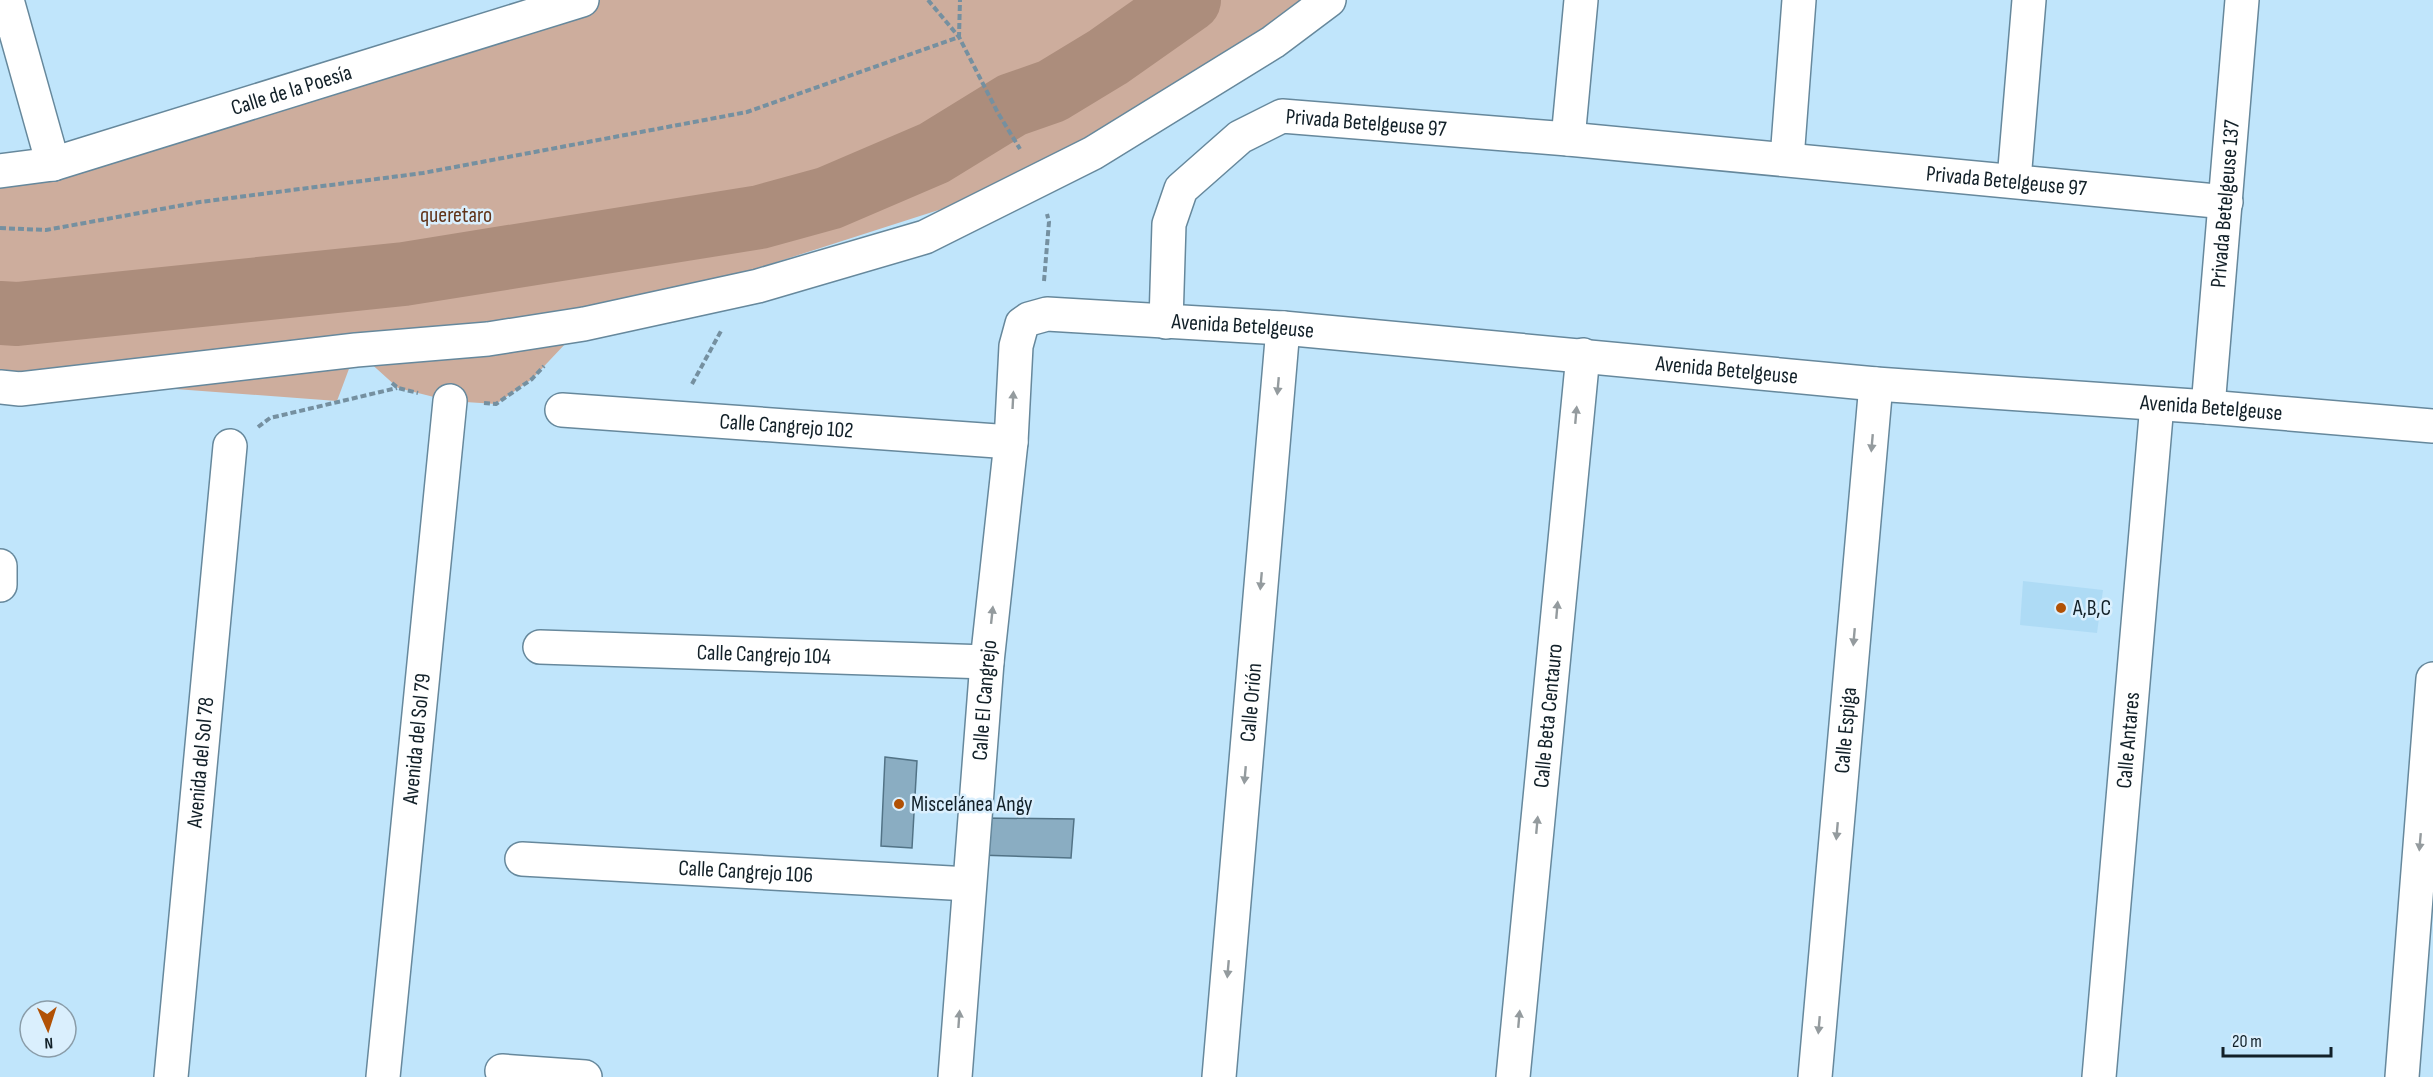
<svg xmlns="http://www.w3.org/2000/svg" width="2433" height="1077" font-family="'Sofia Sans Condensed',sans-serif">
<style>
.built{fill:#aedbf5}
.green{fill:#cdad9d}
.lines{fill:none;stroke-linecap:round;stroke-linejoin:round}
.river{stroke:#ac8d7c;stroke-width:64}
.building{fill:#8aadc2;stroke:#527386;stroke-width:1.5}
.street-casing{stroke:#66889c;stroke-width:36}
.secondary-casing{stroke:#66889c;stroke-width:36}
.path{stroke:#7590a0;stroke-width:4;stroke-dasharray:6 3;stroke-linecap:butt}
.street{stroke:#fff;stroke-width:33}
.secondary{stroke:#fff;stroke-width:33}
.oneway{fill:#949b9e}
.poi-dot{fill:#b15105;stroke:#daeffd;stroke-width:2}
.labels{text-anchor:middle;dominant-baseline:central;stroke-width:5;stroke-linejoin:round;paint-order:stroke}
.street-label{font-size:22px;fill:#122028;stroke:#daeffd}
.park-label{font-size:22px;fill:#603319;stroke:#daeffd}
.poi-label{font-size:22px;fill:#122028;stroke:#daeffd;text-anchor:start}
</style>
<rect width="100%" height="100%" fill="#c0e5fb"/>
<polygon class="built" points="2023,581 2103,590 2097,633 2020,625"/>
<polygon class="green" points="582,0 1333,0 1038,178 584,324 532,379 496,404 450,401 398,388 356,350 337,401 0,376 0,161"/>
<g class="lines">
<polyline class="river" points="0,313 17,314 404,274 760,217 829,198 934,153 1012,105 1052,91 1108,57 1189,0"/>
</g>
<g class="building">
<polygon points="885,757 917,761 912,848 881,846"/>
<polygon points="983,818 1074,819 1071,858 978,855"/>
</g>
<g class="lines">
<defs>
<g id="street">
<polyline points="7,0 53,164"/>
<polyline points="1568,139 1581,0"/>
<polyline points="1787,159 1799,0"/>
<path id="s1" d="M 0,171 L 53,164 L 582,0"/>
<polyline points="2014,180 2029,0"/>
<path id="s2" d="M 1166,322 L 1169,224 L 1181,189 L 1240,137 L 1282,116 L 1568,139 L 2226,202"/>
<path id="s3" d="M 2208,407 L 2242,0"/>
<path id="s4" d="M 562,410 L 1011,442"/>
<polyline points="0,566 0,585"/>
<path id="s5" d="M 540,647 L 987,662"/>
<path id="s6" d="M 522,859 L 969,884"/>
<polyline points="502,1071 585,1077"/>
<path id="s7" d="M 171,1077 L 230,446"/>
<path id="s8" d="M 383,1077 L 450,401"/>
<path id="s9" d="M 955,1077 L 987,662 L 1011,442 L 1016,346 L 1022,324 L 1029,319 L 1047,314 L 1283,328 L 1876,384 L 2208,407 L 2433,426"/>
<path id="s10" d="M 1219,1077 L 1283,328"/>
<path id="s11" d="M 1513,1077 L 1583,355"/>
<path id="s12" d="M 1815,1077 L 1876,384"/>
<path id="s13" d="M 2099,1077 L 2157,404"/>
<polyline points="2402,1077 2433,679"/>
</g>
<polyline id="secondary" points="0,387 20,389 356,350 488,339 584,324 758,286 925,237 1093,153 1273,42 1329,0"/>
</defs>
<use href="#street" class="street-casing"/>
<use href="#secondary" class="secondary-casing"/>
<g class="path">
<polyline points="928,0 959,37 998,113 1020,149"/>
<polyline points="0,228 46,230 200,202 423,173 747,112 959,37 960,0"/>
<polyline points="1044,281 1049,222 1047,214"/>
<polyline points="392,383 398,388 418,393"/>
<polyline points="692,384 721,331"/>
<polyline points="484,403 496,404 532,379 544,366"/>
<polyline points="258,427 270,418 397,388"/>
</g>
<use href="#street" class="street"/>
<use href="#secondary" class="secondary"/>
</g>
<defs><path id="oneway-solid" d="M-6-.8H1V-3.2L6.5 0L1 3.2V.8H-6Z" transform="scale(1.5)"/></defs>
<g class="oneway">
<use href="#oneway-solid" transform="translate(1278 386) rotate(95)"/>
<use href="#oneway-solid" transform="translate(1013 400) rotate(-87)"/>
<use href="#oneway-solid" transform="translate(1576 415) rotate(-85)"/>
<use href="#oneway-solid" transform="translate(1872 443) rotate(95)"/>
<use href="#oneway-solid" transform="translate(1261 581) rotate(95)"/>
<use href="#oneway-solid" transform="translate(1557 610) rotate(-85)"/>
<use href="#oneway-solid" transform="translate(992 615) rotate(-84)"/>
<use href="#oneway-solid" transform="translate(1854 637) rotate(95)"/>
<use href="#oneway-solid" transform="translate(1245 775) rotate(95)"/>
<use href="#oneway-solid" transform="translate(1537 825) rotate(-85)"/>
<use href="#oneway-solid" transform="translate(1837 831) rotate(95)"/>
<use href="#oneway-solid" transform="translate(2420 842) rotate(95)"/>
<use href="#oneway-solid" transform="translate(1228 969) rotate(95)"/>
<use href="#oneway-solid" transform="translate(959 1019) rotate(-86)"/>
<use href="#oneway-solid" transform="translate(1519 1019) rotate(-85)"/>
<use href="#oneway-solid" transform="translate(1819 1025) rotate(95)"/>
</g>
<g class="poi-dot">
<circle cx="2061" cy="608" r="6"/>
<circle cx="899" cy="804" r="6"/>
</g>
<g class="labels">
<g class="street-label">
<text stroke="none"><textPath href="#s1" startOffset="303">Calle de la Poesía</textPath></text>
<text stroke="none"><textPath href="#s2" startOffset="345">Privada Betelgeuse 97</textPath></text>
<text stroke="none"><textPath href="#s2" startOffset="988">Privada Betelgeuse 97</textPath></text>
<text stroke="none"><textPath href="#s3" startOffset="204">Privada Betelgeuse 137</textPath></text>
<text stroke="none"><textPath href="#s9" startOffset="980">Avenida Betelgeuse</textPath></text>
<text stroke="none"><textPath href="#s9" startOffset="1466">Avenida Betelgeuse</textPath></text>
<text stroke="none"><textPath href="#s9" startOffset="1952">Avenida Betelgeuse</textPath></text>
<text stroke="none"><textPath href="#s4" startOffset="225">Calle Cangrejo 102</textPath></text>
<text stroke="none"><textPath href="#s5" startOffset="224">Calle Cangrejo 104</textPath></text>
<text stroke="none"><textPath href="#s9" startOffset="378">Calle El Cangrejo</textPath></text>
<text stroke="none"><textPath href="#s10" startOffset="376">Calle Orión</textPath></text>
<text stroke="none"><textPath href="#s11" startOffset="363">Calle Beta Centauro</textPath></text>
<text stroke="none"><textPath href="#s12" startOffset="348">Calle Espiga</textPath></text>
<text stroke="none"><textPath href="#s8" startOffset="340">Avenida del Sol 79</textPath></text>
<text stroke="none"><textPath href="#s13" startOffset="338">Calle Antares</textPath></text>
<text stroke="none"><textPath href="#s7" startOffset="316">Avenida del Sol 78</textPath></text>
<text stroke="none"><textPath href="#s6" startOffset="224">Calle Cangrejo 106</textPath></text>
</g>
<g class="park-label">
<text x="456" y="215">queretaro</text>
</g>
<g class="poi-label">
<text x="2073" y="608">A,B,C</text>
<text x="911" y="804">Miscelánea Angy</text>
</g>
</g>
<g transform="translate(48 1029) rotate(177)"><circle r="28" fill="#daeffd" stroke="#8a9ca8" stroke-width="1.5"/>
<path d="M0-4.5L10 22L0 15L-10 22Z" fill="#b15105"/>
<text y="-9" font-size="16" font-weight="bold" text-anchor="middle" fill="#122028">N</text>
</g>
<path d="M2223 1047v9h108v-9" fill="none" stroke="#122028" stroke-width="3"/>
<text x="2232" y="1047" font-size="18" fill="#122028" stroke="#daeffd" stroke-width="4.5" paint-order="stroke">20 m</text>
</svg>
